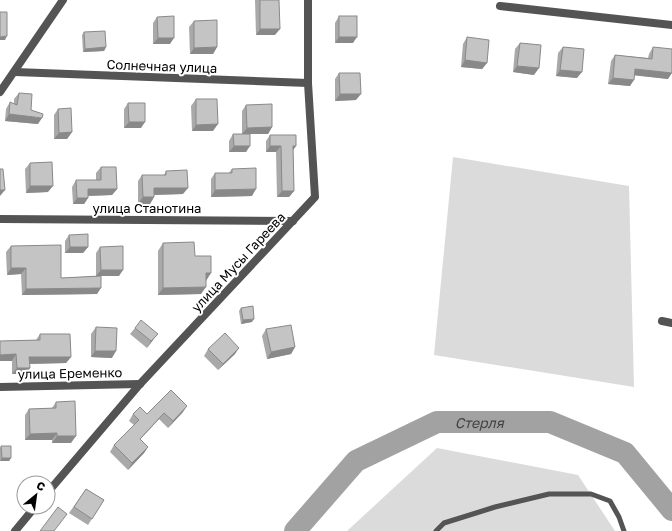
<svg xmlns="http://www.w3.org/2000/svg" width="672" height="531" font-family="'Golos Text',sans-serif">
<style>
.green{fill:#dbdbdb}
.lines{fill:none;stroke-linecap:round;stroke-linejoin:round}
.river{stroke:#a2a2a2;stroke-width:22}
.service{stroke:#545454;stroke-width:5}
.minor{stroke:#545454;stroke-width:8}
.wall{fill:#a9a9a9}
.shaded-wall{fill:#898989}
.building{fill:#c4c4c4;stroke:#898989}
.labels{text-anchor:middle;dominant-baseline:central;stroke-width:4;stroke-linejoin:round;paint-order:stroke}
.street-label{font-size:13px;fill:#000;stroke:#fff}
.water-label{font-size:14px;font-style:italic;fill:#434343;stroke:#fff}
</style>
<rect width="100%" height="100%" fill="#fff"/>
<g class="green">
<polygon points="453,157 629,186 634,387 434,355"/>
<polygon points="437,448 578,475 615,531 347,531"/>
</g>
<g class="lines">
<path class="river" id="s1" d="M 295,531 L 356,461 L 437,422 L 550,422 L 625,453 L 672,510"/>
<polyline class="service" points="436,531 444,523 495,507 549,494 591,494 610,501 619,517 624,531"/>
<g class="minor">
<polyline points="500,6 672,25"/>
<polyline points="15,72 308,83"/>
<polyline points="0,92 63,0"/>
<polyline points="0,219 293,221"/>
<polyline points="662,321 672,323"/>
<polyline points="0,387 140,384"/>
<polyline points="48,492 140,384 315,197 308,83 308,0"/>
<polyline points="15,531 35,507"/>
</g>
</g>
<g class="wall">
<polygon points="255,0 279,0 275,35 256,35"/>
<polygon points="339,16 353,43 335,43 335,23"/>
<polygon points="157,17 170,44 153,44 153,23"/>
<polygon points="194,21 217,47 213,54 190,54 189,27"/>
<polygon points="84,32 106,47 104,51 83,52 82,35"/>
<polygon points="467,37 487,63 482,69 461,67 463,44"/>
<polygon points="520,43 534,75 513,72 515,49"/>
<polygon points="563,47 577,78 556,76 558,53"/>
<polygon points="653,47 668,79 635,75 630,86 608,84 611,61 615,55 648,58 649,54"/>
<polygon points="339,73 356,100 335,101 335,79"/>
<polygon points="19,93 31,110 38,124 5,121 6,109 10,102 14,104 14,99"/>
<polygon points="196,99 213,131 192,131 191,106"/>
<polygon points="128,103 141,128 124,128 124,109"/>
<polygon points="246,105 272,127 268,134 250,134 246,152 229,152 229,141 233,134 242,134 242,111"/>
<polygon points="58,109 72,132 67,139 54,139 54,115"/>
<polygon points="270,135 293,150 294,191 289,197 277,197 276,152 266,152 266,141"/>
<polygon points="30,163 48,192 26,193 25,169"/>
<polygon points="101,167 117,189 112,195 88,196 88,198 84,204 73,204 72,187 76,180 96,180 96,173"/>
<polygon points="232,169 252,196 211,197 211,179 215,173 229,173"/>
<polygon points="166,171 183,194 154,195 154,197 150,204 138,204 138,181 142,175 164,175"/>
<polygon points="69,235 88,247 83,253 65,253 65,241"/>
<polygon points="163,243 195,256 206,280 201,294 158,295 158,251"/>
<polygon points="11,246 61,278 96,276 96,253 100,247 119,276 101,276 97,294 22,295 21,274 7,275 6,252"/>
<polygon points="241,308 252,322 241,324 239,311"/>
<polygon points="96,327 112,358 91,357 91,334"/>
<polygon points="135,328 153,340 147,348 130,334"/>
<polygon points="266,329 295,347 291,354 267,359 262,336"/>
<polygon points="40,334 71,357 66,363 29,364 30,368 25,374 12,374 12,361 0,361 0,341 36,340"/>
<polygon points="208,349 235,354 218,370 204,356"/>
<polygon points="171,390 183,412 168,428 159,419 140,439 148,447 144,453 128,470 110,452 114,445 134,425 129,421 133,414 147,414"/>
<polygon points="56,402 71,443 52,443 52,440 25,440 25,415 29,409 52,408"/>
<polygon points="1,446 11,458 9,461 0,461 0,448"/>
<polygon points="86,489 104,500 88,525 69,513"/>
</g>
<g class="shaded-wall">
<polygon points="260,29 280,29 275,35 256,35"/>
<polygon points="7,36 5,40 0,40 0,37"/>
<polygon points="339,37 357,37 353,43 335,43"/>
<polygon points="158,38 174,38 170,44 153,44"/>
<polygon points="106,47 104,51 83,52 85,49"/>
<polygon points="217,47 213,54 190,54 194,48"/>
<polygon points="465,60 487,63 482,69 461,67"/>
<polygon points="517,66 539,68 534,75 513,72"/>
<polygon points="635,69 672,73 668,79 631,75"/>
<polygon points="560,70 582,72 577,78 556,76"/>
<polygon points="613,78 634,80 630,86 608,84"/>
<polygon points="340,94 361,94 356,100 335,101"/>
<polygon points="9,114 42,118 38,124 5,121"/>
<polygon points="129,122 145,122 141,128 124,128"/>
<polygon points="218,124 213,131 192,131 196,125"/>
<polygon points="272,127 268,134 242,134 247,128"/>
<polygon points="72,132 67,139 54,139 59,133"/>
<polygon points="234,146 250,146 246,152 229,152"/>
<polygon points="270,146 281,146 276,152 266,152"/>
<polygon points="293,146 296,146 292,152"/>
<polygon points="30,186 53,186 48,192 26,193"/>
<polygon points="154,188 188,188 183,194 150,195"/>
<polygon points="88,189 117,189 112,195 84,196"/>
<polygon points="256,189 252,196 211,197 215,190"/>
<polygon points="0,190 5,190 0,196"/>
<polygon points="282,191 294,191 289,197 277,197"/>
<polygon points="143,197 154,197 150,204 138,204"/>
<polygon points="77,198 88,198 84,204 73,204"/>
<polygon points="70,247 88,247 83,253 65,253"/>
<polygon points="11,268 26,268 21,274 7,275"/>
<polygon points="101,270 123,270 119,276 96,276"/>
<polygon points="206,273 211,273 206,281"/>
<polygon points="206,287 201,294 158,295 163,288"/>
<polygon points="101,288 97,294 22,295 26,289"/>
<polygon points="254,319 252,322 241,324 243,320"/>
<polygon points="158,334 153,340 147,348 151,341"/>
<polygon points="295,347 291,354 267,359 271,352"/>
<polygon points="239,348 235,354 218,370 223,364"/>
<polygon points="95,351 116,351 112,358 91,357"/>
<polygon points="16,354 12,361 0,361 0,355"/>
<polygon points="29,357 71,357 66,363 25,364"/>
<polygon points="17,368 30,368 25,374 12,374"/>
<polygon points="187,406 183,412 168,428 173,421"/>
<polygon points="164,413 159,419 135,445 140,439"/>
<polygon points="57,433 52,440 25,440 30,434"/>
<polygon points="57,436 76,436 71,443 52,443"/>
<polygon points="148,447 144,453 128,470 132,463"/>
<polygon points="2,458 11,458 9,461 0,461"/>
</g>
<g class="building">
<polygon points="260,0 279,0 280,29 260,29"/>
<polygon points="0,12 7,12 7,36 0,37"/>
<polygon points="174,16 174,38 158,38 157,17"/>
<rect x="339" y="16" width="18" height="21"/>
<polygon points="217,20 217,47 194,48 194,21"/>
<polygon points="105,31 106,47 85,49 84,32"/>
<polygon points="467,37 489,40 487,63 465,60"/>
<polygon points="520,43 541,45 539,68 517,66"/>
<polygon points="563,47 584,49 582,72 560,70"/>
<polygon points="653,47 672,49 672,73 635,69 634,80 613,78 615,55 652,59"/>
<polygon points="339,73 360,73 361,94 340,94"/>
<polygon points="19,93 32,94 31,110 43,114 42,118 9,114 10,102 17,105"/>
<polygon points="196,99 217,99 218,124 196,125"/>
<polygon points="128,103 145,103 145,122 129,122"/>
<polygon points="272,104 272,127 247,128 246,105"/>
<polygon points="71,108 72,132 59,133 58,109"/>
<polygon points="233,134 250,134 250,146 234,146"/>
<polygon points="270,135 296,135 296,146 293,146 294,191 282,191 281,146 270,146"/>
<polygon points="52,162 53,186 30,186 30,163"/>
<polygon points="101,167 116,167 117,189 88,189 88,198 77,198 76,180 101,180"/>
<polygon points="256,168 256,189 215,190 215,173 232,173 232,169"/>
<polygon points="0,169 3,169 5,190 0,190"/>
<polygon points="187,170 188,188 154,188 154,197 143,197 142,175 166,175 166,171"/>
<polygon points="88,234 88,247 70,247 69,235"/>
<polygon points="194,242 195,256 211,256 211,273 206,273 206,287 163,288 163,243"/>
<polygon points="61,245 61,278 101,276 101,288 26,289 26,268 11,268 11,246"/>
<polygon points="123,246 123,270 101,270 100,247"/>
<polygon points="253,306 254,319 243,320 241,308"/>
<polygon points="141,320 158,334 151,341 135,328"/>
<polygon points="291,325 295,347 271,352 266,329"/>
<polygon points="96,327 117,328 116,351 95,351"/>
<polygon points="225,333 239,348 223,364 208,349"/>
<polygon points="40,334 70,334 71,357 29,357 30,368 17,368 16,354 0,355 0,341 40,340"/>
<polygon points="171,390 187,406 173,421 164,413 140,439 148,447 132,463 114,445 139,420 133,414 140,407 147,414"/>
<polygon points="75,401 76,436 57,436 57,433 30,434 29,409 56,408 56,402"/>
<polygon points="1,446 11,446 11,458 2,458"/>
<polygon points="86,489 104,500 92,519 74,507"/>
<polygon points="58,507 67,514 54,531 40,531"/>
</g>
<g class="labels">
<g class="street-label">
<text transform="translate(162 66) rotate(2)">Солнечная улица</text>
<text x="147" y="208">улица Станотина</text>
<text transform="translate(238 262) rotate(-47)">улица Мусы Гареева</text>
<text transform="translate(70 373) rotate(-1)">улица Еременко</text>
</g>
<g class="water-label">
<text stroke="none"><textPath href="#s1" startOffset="225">Стерля</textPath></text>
</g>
</g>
<g transform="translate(36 495) rotate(29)"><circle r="19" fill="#ffffff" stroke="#999999"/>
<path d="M0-3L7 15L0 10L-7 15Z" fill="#000000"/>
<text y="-6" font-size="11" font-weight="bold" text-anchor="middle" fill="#000000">С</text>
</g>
</svg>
